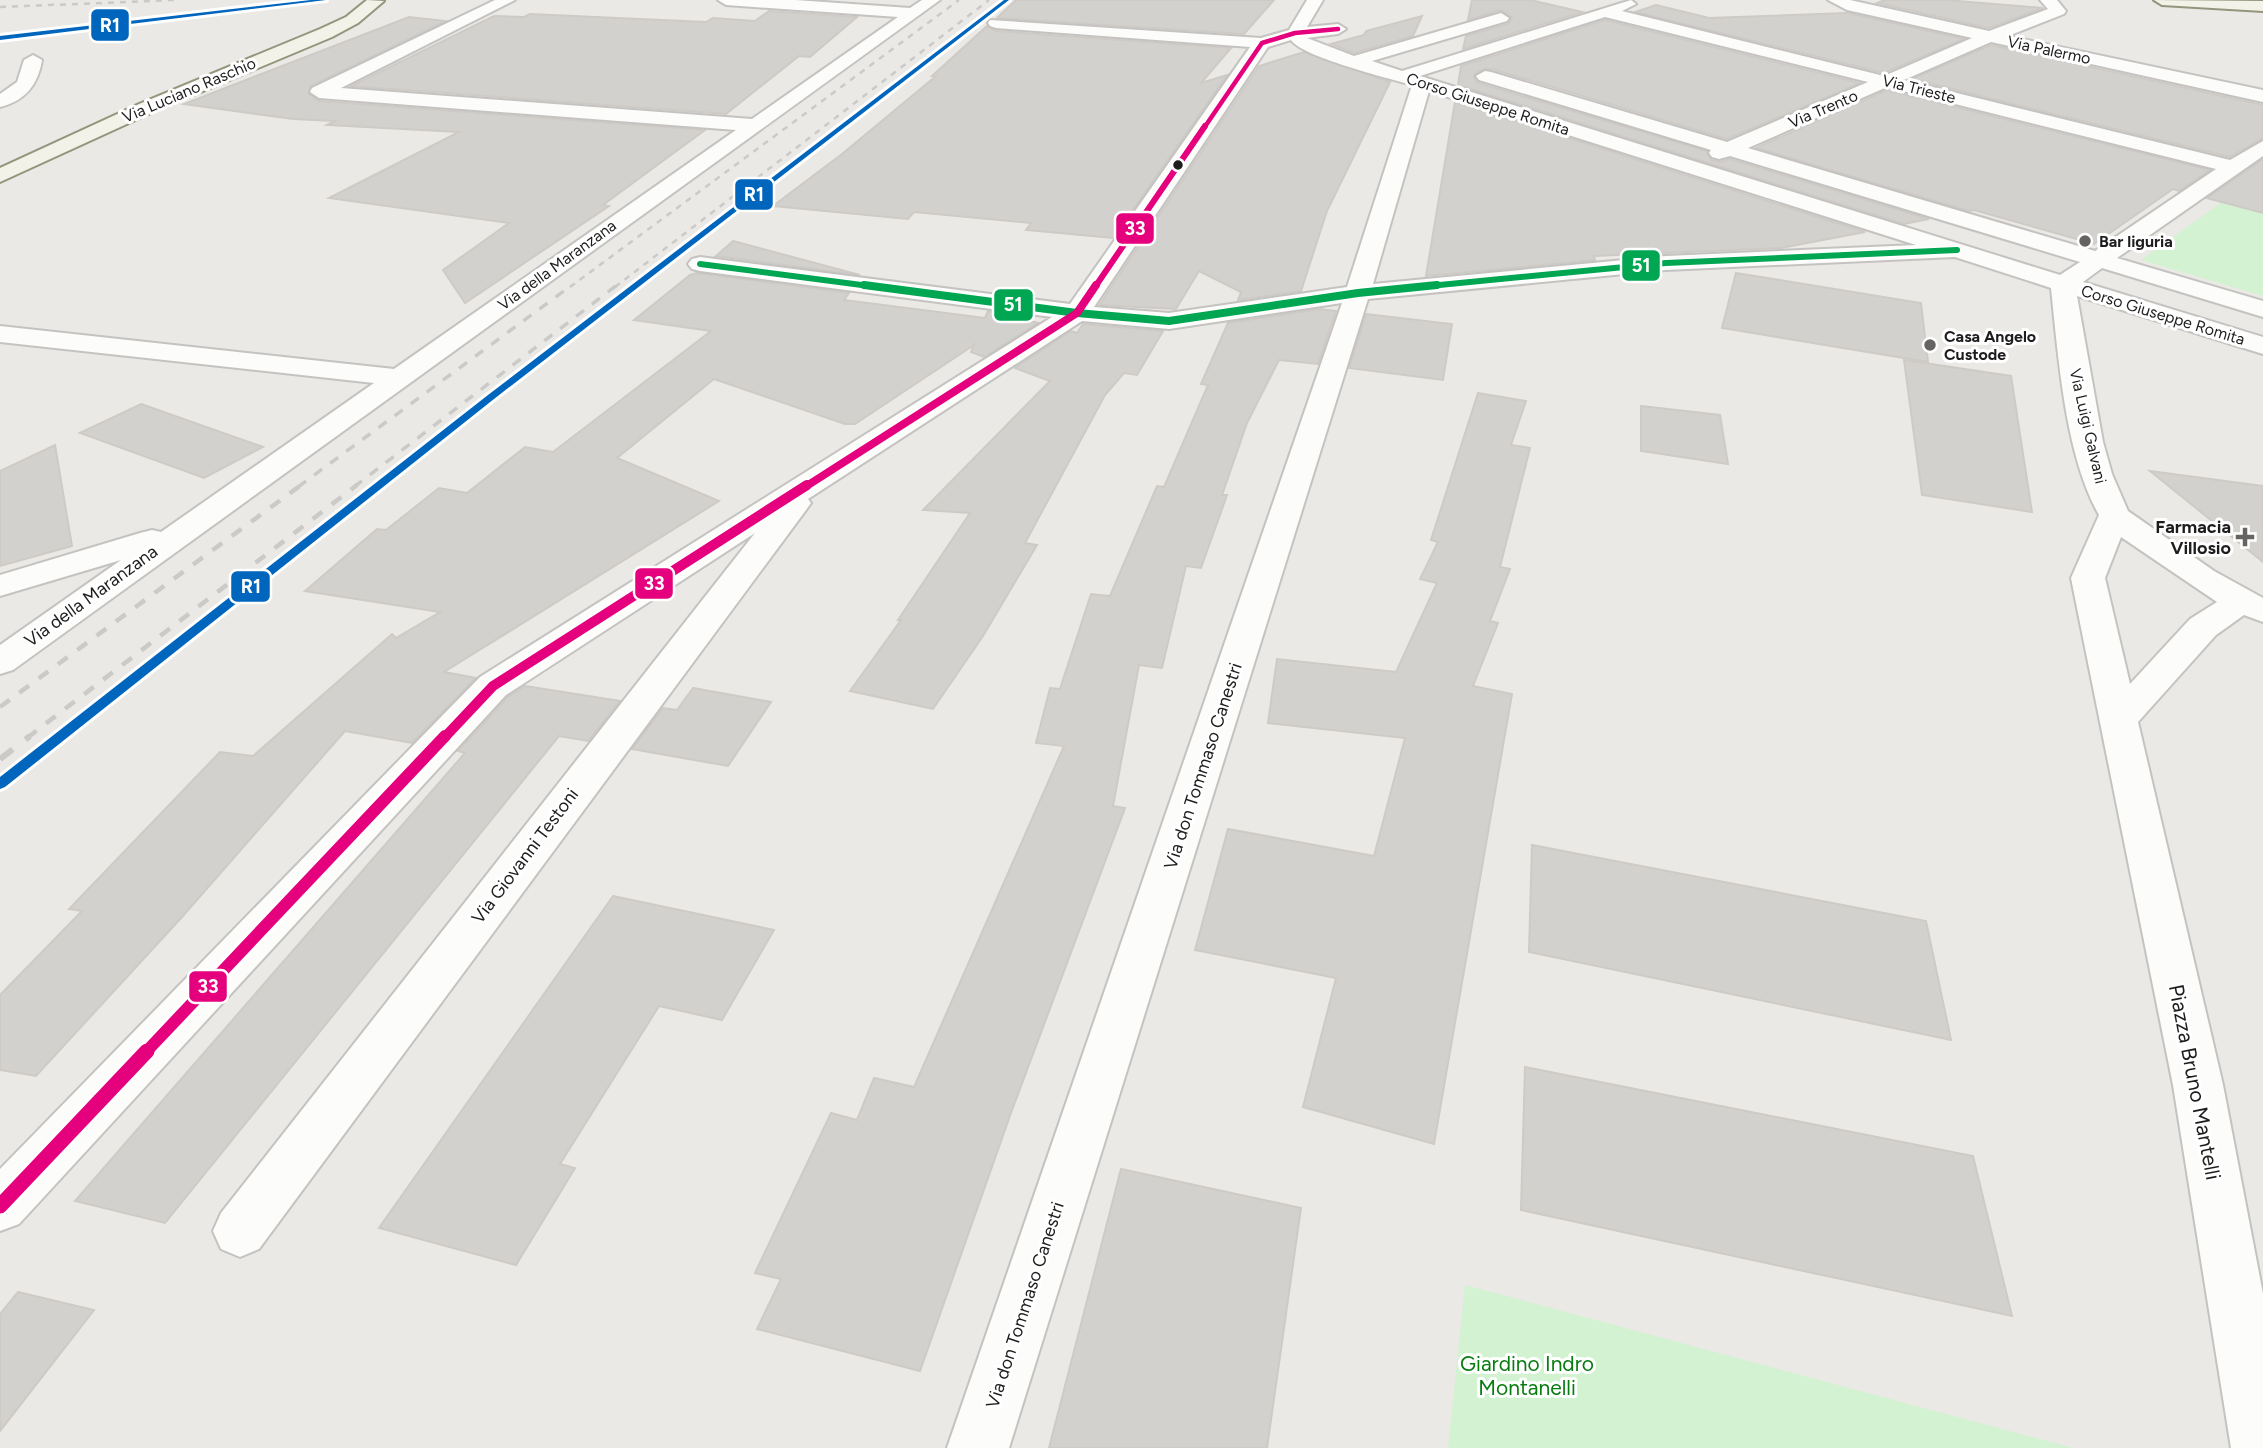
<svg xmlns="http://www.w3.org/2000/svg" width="2263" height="1448" font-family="Figtree,sans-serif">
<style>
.park{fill:#d2f2d1}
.building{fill:#d3d1ce;stroke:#cecac6;stroke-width:2}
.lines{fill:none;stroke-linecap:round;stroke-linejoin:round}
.street-casing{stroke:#c4c3c1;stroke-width:4}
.secondary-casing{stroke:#94957c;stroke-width:4}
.street{fill:#fcfcfb;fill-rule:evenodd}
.secondary{fill:#f3f2e9;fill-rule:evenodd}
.rail-far3{stroke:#cacac9;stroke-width:2.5;stroke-dasharray:6 6;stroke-linecap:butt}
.rail-far2{stroke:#cacac9;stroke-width:3.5;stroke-dasharray:10 10;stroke-linecap:butt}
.rail-far1{stroke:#cacac9;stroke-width:4.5;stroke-dasharray:12 12;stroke-linecap:butt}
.rail{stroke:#cacac9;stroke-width:6;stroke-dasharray:16 16;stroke-linecap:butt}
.bus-1-far1-casing{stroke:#fff;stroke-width:9}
.bus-1-casing{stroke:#fff;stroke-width:11}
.bus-2-far5-casing{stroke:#fff;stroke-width:7}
.bus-2-far4-casing{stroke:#fff;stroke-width:9}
.bus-2-far3-casing{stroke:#fff;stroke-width:11}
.bus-2-far2-casing{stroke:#fff;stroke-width:14}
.bus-2-far1-casing{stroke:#fff;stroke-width:18}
.bus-2-casing{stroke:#fff;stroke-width:20}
.bus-1-far1{stroke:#00a651;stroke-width:6}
.bus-1{stroke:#00a651;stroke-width:8}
.bus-2-far5{stroke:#e5007d;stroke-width:4.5}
.bus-2-far4{stroke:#e5007d;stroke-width:6}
.bus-2-far3{stroke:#e5007d;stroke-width:8}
.bus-2-far2{stroke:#e5007d;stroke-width:10}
.bus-2-far1{stroke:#e5007d;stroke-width:12}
.bus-2{stroke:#e5007d;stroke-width:15}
.rail-1-casing{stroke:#fff;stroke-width:6}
.rail-1{fill:#0065bd;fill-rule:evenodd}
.bus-dot{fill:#1d1d1d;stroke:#fff;stroke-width:2.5}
.poi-dot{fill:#656463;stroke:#fff;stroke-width:2.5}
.labels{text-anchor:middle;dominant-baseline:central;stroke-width:6;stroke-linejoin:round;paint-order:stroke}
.far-street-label{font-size:16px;fill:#1d1d1d;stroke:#fff}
.far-poi-label{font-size:16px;font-weight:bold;fill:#1d1d1d;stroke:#fff;text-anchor:start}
.poi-label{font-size:18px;font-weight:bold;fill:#1d1d1d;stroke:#fff;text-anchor:end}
.street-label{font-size:18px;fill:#1d1d1d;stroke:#fff}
.near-street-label{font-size:21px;fill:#1d1d1d;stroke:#fff}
.near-park-label{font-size:21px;fill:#097c10;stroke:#fff}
.line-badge{stroke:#fff;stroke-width:2.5}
.badge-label{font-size:19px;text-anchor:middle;font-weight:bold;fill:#fff}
</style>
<rect width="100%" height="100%" fill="#ebe9e5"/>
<g class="park">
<polygon points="2222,202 2263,213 2263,296 2141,260"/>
<polygon points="1465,1285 2073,1448 1448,1448"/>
</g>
<g class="building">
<polygon points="1016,0 1274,0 1244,34 997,18"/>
<polygon points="1472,0 1530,0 1582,12 1463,49 1466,36 1508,24 1512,17 1500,10 1468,20"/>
<polygon points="1885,0 1945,0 2043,8 1989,28 1877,3"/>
<polygon points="1656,5 1709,18 1848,13 1964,39 1884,73 1635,12"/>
<polygon points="769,11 857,17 810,57 799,56 726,114 351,86 494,16 524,17 530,14 706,22 713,18 755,21"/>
<polygon points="1422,16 1413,36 1354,53 1331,44 1364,35 1366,31"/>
<polygon points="409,17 446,21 311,86 309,94 319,101 705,130 603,205 609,206 465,303 443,270 509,223 329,198 459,132 327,125 335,121 293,119 184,104"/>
<polygon points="1605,20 1860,83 1727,139 1492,69 1484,69 1475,74 1474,78 1478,83 1707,151 1711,160 1720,162 1730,159 1929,219 1904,224 1458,85 1461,66"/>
<polygon points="987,26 996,31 1231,48 1201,83 1227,75 1113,238 1026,230 1031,223 914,212 908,219 773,206 842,154 936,76 932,76"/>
<polygon points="1991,45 2263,105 2263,138 2230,157 1912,79"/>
<polygon points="1304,52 1390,82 1327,211 1301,291 1238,300 1241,292 1199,271 1176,309 1099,305 1259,66"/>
<polygon points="1887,90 2210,170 2179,191 2173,189 2094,244 1974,210 1969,211 1756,148"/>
<polygon points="1455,102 1865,232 1781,248 1594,256 1595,260 1426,276"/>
<polygon points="2263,159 2263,213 2207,198"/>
<polygon points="733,241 860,275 716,256"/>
<polygon points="697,273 849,293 844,300 985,318 988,311 1038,323 984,357 971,352 974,345 855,424 845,424 714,379 617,458 719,501 444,672 476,678 412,743 345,731 182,917 36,1076 0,1070 0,995 82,911 69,909 220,752 253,756 392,634 396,638 440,612 305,591 377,529 386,530 439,488 467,493 525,447 553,452 711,331 634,320 690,275"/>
<polygon points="1736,273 1921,303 1928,362 1722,328"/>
<polygon points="1320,309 1336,311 1318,364 1279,360 1247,423 1222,495 1227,495 1201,568 1186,566 1162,668 1139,665 1113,806 1125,808 1012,1110 920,1371 757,1329 781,1279 755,1273 831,1113 857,1120 874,1078 914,1087 1064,746 1036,743 1050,688 1060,689 1091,594 1110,596 1157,486 1164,487 1208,385 1201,384 1228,323"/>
<polygon points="1366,314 1452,324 1443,380 1349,368"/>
<polygon points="1083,324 1163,331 1137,375 1124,373 1105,395 1025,543 1037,545 983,636 933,709 850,691 901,620 898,620 970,513 923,510 1050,381 1015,368 1071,331 1077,333"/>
<polygon points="1904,360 2011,376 2032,512 1922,495"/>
<polygon points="1478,393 1526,401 1511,445 1530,448 1500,567 1510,569 1490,621 1498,623 1473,686 1512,694 1434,1144 1303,1107 1336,978 1195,950 1228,829 1374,856 1405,738 1268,723 1277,659 1396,672 1437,583 1420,579 1438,542 1431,540"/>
<polygon points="141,404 263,447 204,478 80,433"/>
<polygon points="1641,406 1720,415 1728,464 1641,451"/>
<polygon points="55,445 72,546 0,566 0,471"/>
<polygon points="2150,471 2263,486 2263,562"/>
<polygon points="525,686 620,701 588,741 559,736 165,1223 75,1201 465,753 458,751 508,697"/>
<polygon points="693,688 771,702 728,766 632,749 663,708 677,710"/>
<polygon points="1532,845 1926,921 1951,1040 1529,952"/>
<polygon points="613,896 774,930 722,1020 659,1006 560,1164 575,1168 516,1265 379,1228"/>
<polygon points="1525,1067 1973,1156 2012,1316 1521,1210"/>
<polygon points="1121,1169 1301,1208 1267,1448 1049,1448"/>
<polygon points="18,1292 94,1310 0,1431 0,1314"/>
</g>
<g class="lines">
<defs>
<g id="street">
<polygon points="495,0 515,0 341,88 752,119 898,17 726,5 718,0 795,0 910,8 922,0 940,0 13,670 0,674 0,645 121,560 0,596 0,575 140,533 152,530 161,532 374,383 0,342 0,326 394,369 736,130 319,98 310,92 312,88"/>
<path d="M 1307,0 L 1323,0 L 1307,27 L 1338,24 L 1346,29 L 1338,34 L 1307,38 L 1354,56 L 1501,13 L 1509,18 L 1507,21 L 1372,61 L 1402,71 L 1631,0 L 1636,4 L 1622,11 L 1884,76 L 1972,38 L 1847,10 L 1828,0 L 1850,0 L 1989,31 L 2048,9 L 2040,0 L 2057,0 L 2066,11 L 2064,14 L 2008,36 L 2263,90 L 2263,102 L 1991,42 L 1904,80 L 2230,160 L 2263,141 L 2263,156 L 2117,258 L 2263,301 L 2263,317 L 2102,268 L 2083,282 L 2263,337 L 2263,354 L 2077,296 L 2103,442 L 2112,474 L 2128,511 L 2214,571 L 2263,598 L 2263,622 L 2244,615 L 2216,635 L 2138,722 L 2223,1085 L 2263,1294 L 2263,1448 L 2231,1448 L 2173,1085 L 2071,578 L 2099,515 C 2065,456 2058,355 2051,288 L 1955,257 L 1666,270 L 1368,299 L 1009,1448 L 947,1448 L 1342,303 L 1169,329 L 1082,321 L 808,499 L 811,503 L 806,510 L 259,1249 L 240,1257 L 221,1249 L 213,1231 L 221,1213 L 755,533 L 506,695 L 19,1224 L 0,1231 L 0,1169 L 480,677 L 1052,317 L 700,271 L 692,269 L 688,264 L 692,259 L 700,257 L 1070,304 L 1250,47 L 996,28 L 990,26 L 988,23 L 990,20 L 1261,38 L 1289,30 ZM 1605,17 L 1868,82 L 1727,142 L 1491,72 L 1485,71 L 1476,76 L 1479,80 L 1711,150 L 1709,153 L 1712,157 L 1719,159 L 1730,156 L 2080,262 L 2060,275 L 1420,76 ZM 1291,40 C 1302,57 1388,78 1412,85 L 1347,287 L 1169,313 L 1094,307 L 1268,47 ZM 1887,87 L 2216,169 L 2095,251 L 1748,148 ZM 1429,91 L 1916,245 L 1666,256 L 1373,284 ZM 2121,537 L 2217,602 L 2190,619 L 2130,684 L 2105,578 Z"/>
<path d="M 33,55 L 42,60 C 38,85 25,101 0,107 L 0,94 L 17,82 L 24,60 Z"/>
</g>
<g id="secondary">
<polygon points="367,0 384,1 358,23 332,37 153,112 0,182 0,168 139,104 320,29 346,17"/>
<polygon points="2154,0 2263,1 2263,11 2162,5"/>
</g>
</defs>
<use href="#street" class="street-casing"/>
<use href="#secondary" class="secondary-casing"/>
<use href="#street" class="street"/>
<use href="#secondary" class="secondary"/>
<g class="rail-far3">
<polyline points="0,7 177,0"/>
<polyline points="0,38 324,0"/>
<polyline points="570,287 959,0"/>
<polyline points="615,287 989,0"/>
<polyline points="634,287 1007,0"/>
</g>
<g class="rail-far2">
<polyline points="298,487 572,285"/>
<polyline points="354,487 617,285"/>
<polyline points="377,487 636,285"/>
</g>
<g class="rail-far1">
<polyline points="0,707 301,485"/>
<polyline points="27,738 357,485"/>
<polyline points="58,738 379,485"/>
</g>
<g class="rail">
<polyline points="0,759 30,736"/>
<polyline points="0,784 61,736"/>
</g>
<defs>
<g id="bus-1-far1">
<polyline points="700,264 877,287"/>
<polyline points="1419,287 1666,263 1957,250"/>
</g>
<polyline id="bus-1" points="864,285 1077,313 1169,321 1358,293 1437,285"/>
<polyline id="bus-2-far5" points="1204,128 1262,43 1295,33 1338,29"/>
<polyline id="bus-2-far4" points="1095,287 1205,126"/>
<polyline id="bus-2-far3" points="805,487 1077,313 1096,285"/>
<polyline id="bus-2-far2" points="444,738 493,686 807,485"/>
<polyline id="bus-2-far1" points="145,1053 445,736"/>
<polyline id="bus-2" points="0,1206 147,1051"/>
</defs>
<use href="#bus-1-far1" class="bus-1-far1-casing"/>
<use href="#bus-1" class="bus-1-casing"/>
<use href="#bus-2-far5" class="bus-2-far5-casing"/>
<use href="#bus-2-far4" class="bus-2-far4-casing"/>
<use href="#bus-2-far3" class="bus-2-far3-casing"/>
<use href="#bus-2-far2" class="bus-2-far2-casing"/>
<use href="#bus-2-far1" class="bus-2-far1-casing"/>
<use href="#bus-2" class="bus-2-casing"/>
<use href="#bus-1-far1" class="bus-1-far1"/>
<use href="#bus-1" class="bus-1"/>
<use href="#bus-2-far5" class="bus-2-far5"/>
<use href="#bus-2-far4" class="bus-2-far4"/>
<use href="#bus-2-far3" class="bus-2-far3"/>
<use href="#bus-2-far2" class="bus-2-far2"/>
<use href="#bus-2-far1" class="bus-2-far1"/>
<use href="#bus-2" class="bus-2"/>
<defs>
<g id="rail-1">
<polygon points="311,0 326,0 0,40 0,36"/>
<polygon points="1004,0 1009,0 494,399 5,787 0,789 0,777 488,395"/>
</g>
</defs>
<use href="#rail-1" class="rail-1-casing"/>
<use href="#rail-1" class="rail-1"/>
</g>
<circle class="bus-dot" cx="1178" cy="165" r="6"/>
<g class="poi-dot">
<circle cx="2085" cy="241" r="7"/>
<circle cx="1930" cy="345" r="7"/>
<path d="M2241.5 526.5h7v7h7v7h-7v7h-7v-7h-7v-7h7z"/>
</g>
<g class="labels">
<g class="far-street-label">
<text transform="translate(2049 50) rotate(12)">Via Palermo</text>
<text transform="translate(1919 89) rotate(14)">Via Trieste</text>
<text transform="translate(189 90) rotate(-23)">Via Luciano Raschio</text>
<text transform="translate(1488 104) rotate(18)">Corso Giuseppe Romita</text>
<text transform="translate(1823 109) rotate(-23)">Via Trento</text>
<text transform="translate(557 265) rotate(-36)">Via della Maranzana</text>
<text transform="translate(2163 315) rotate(17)">Corso Giuseppe Romita</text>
<text transform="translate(2088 426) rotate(77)">Via Luigi Galvani</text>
</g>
<g class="far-poi-label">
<text x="2099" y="241">Bar liguria</text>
<text x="1944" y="336">Casa Angelo<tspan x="1944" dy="18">Custode</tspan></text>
</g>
<g class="poi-label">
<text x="2231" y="527">Farmacia<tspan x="2231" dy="21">Villosio</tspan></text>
</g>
<g class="street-label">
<text transform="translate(91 596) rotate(-36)">Via della Maranzana</text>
<text transform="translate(1203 766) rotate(-72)">Via don Tommaso Canestri</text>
<text transform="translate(525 856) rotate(-53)">Via Giovanni Testoni</text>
<text transform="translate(1025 1305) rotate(-72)">Via don Tommaso Canestri</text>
</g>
<g class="near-street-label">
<text transform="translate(2195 1082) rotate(79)">Piazza Bruno Mantelli</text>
</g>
<g class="near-park-label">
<text x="1527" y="1363">Giardino Indro<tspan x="1527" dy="24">Montanelli</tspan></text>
</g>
</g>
<g class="line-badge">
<rect x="90" y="8" width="40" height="34" rx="7" fill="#0065bd"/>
<rect x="734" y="178" width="40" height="33" rx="7" fill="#0065bd"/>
<rect x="1115" y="212" width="40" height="33" rx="7" fill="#e5007d"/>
<rect x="1621" y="249" width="40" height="33" rx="7" fill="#00a651"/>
<rect x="993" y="288" width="41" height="34" rx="7" fill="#00a651"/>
<rect x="634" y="567" width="40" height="33" rx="7" fill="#e5007d"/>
<rect x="230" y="570" width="41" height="33" rx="7" fill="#0065bd"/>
<rect x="188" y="970" width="40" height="33" rx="7" fill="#e5007d"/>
</g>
<g class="badge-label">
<text x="110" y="32">R1</text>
<text x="754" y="201">R1</text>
<text x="1135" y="235">33</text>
<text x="1641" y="272">51</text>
<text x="1013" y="311">51</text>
<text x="654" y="590">33</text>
<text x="251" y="593">R1</text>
<text x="208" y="993">33</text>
</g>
</svg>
